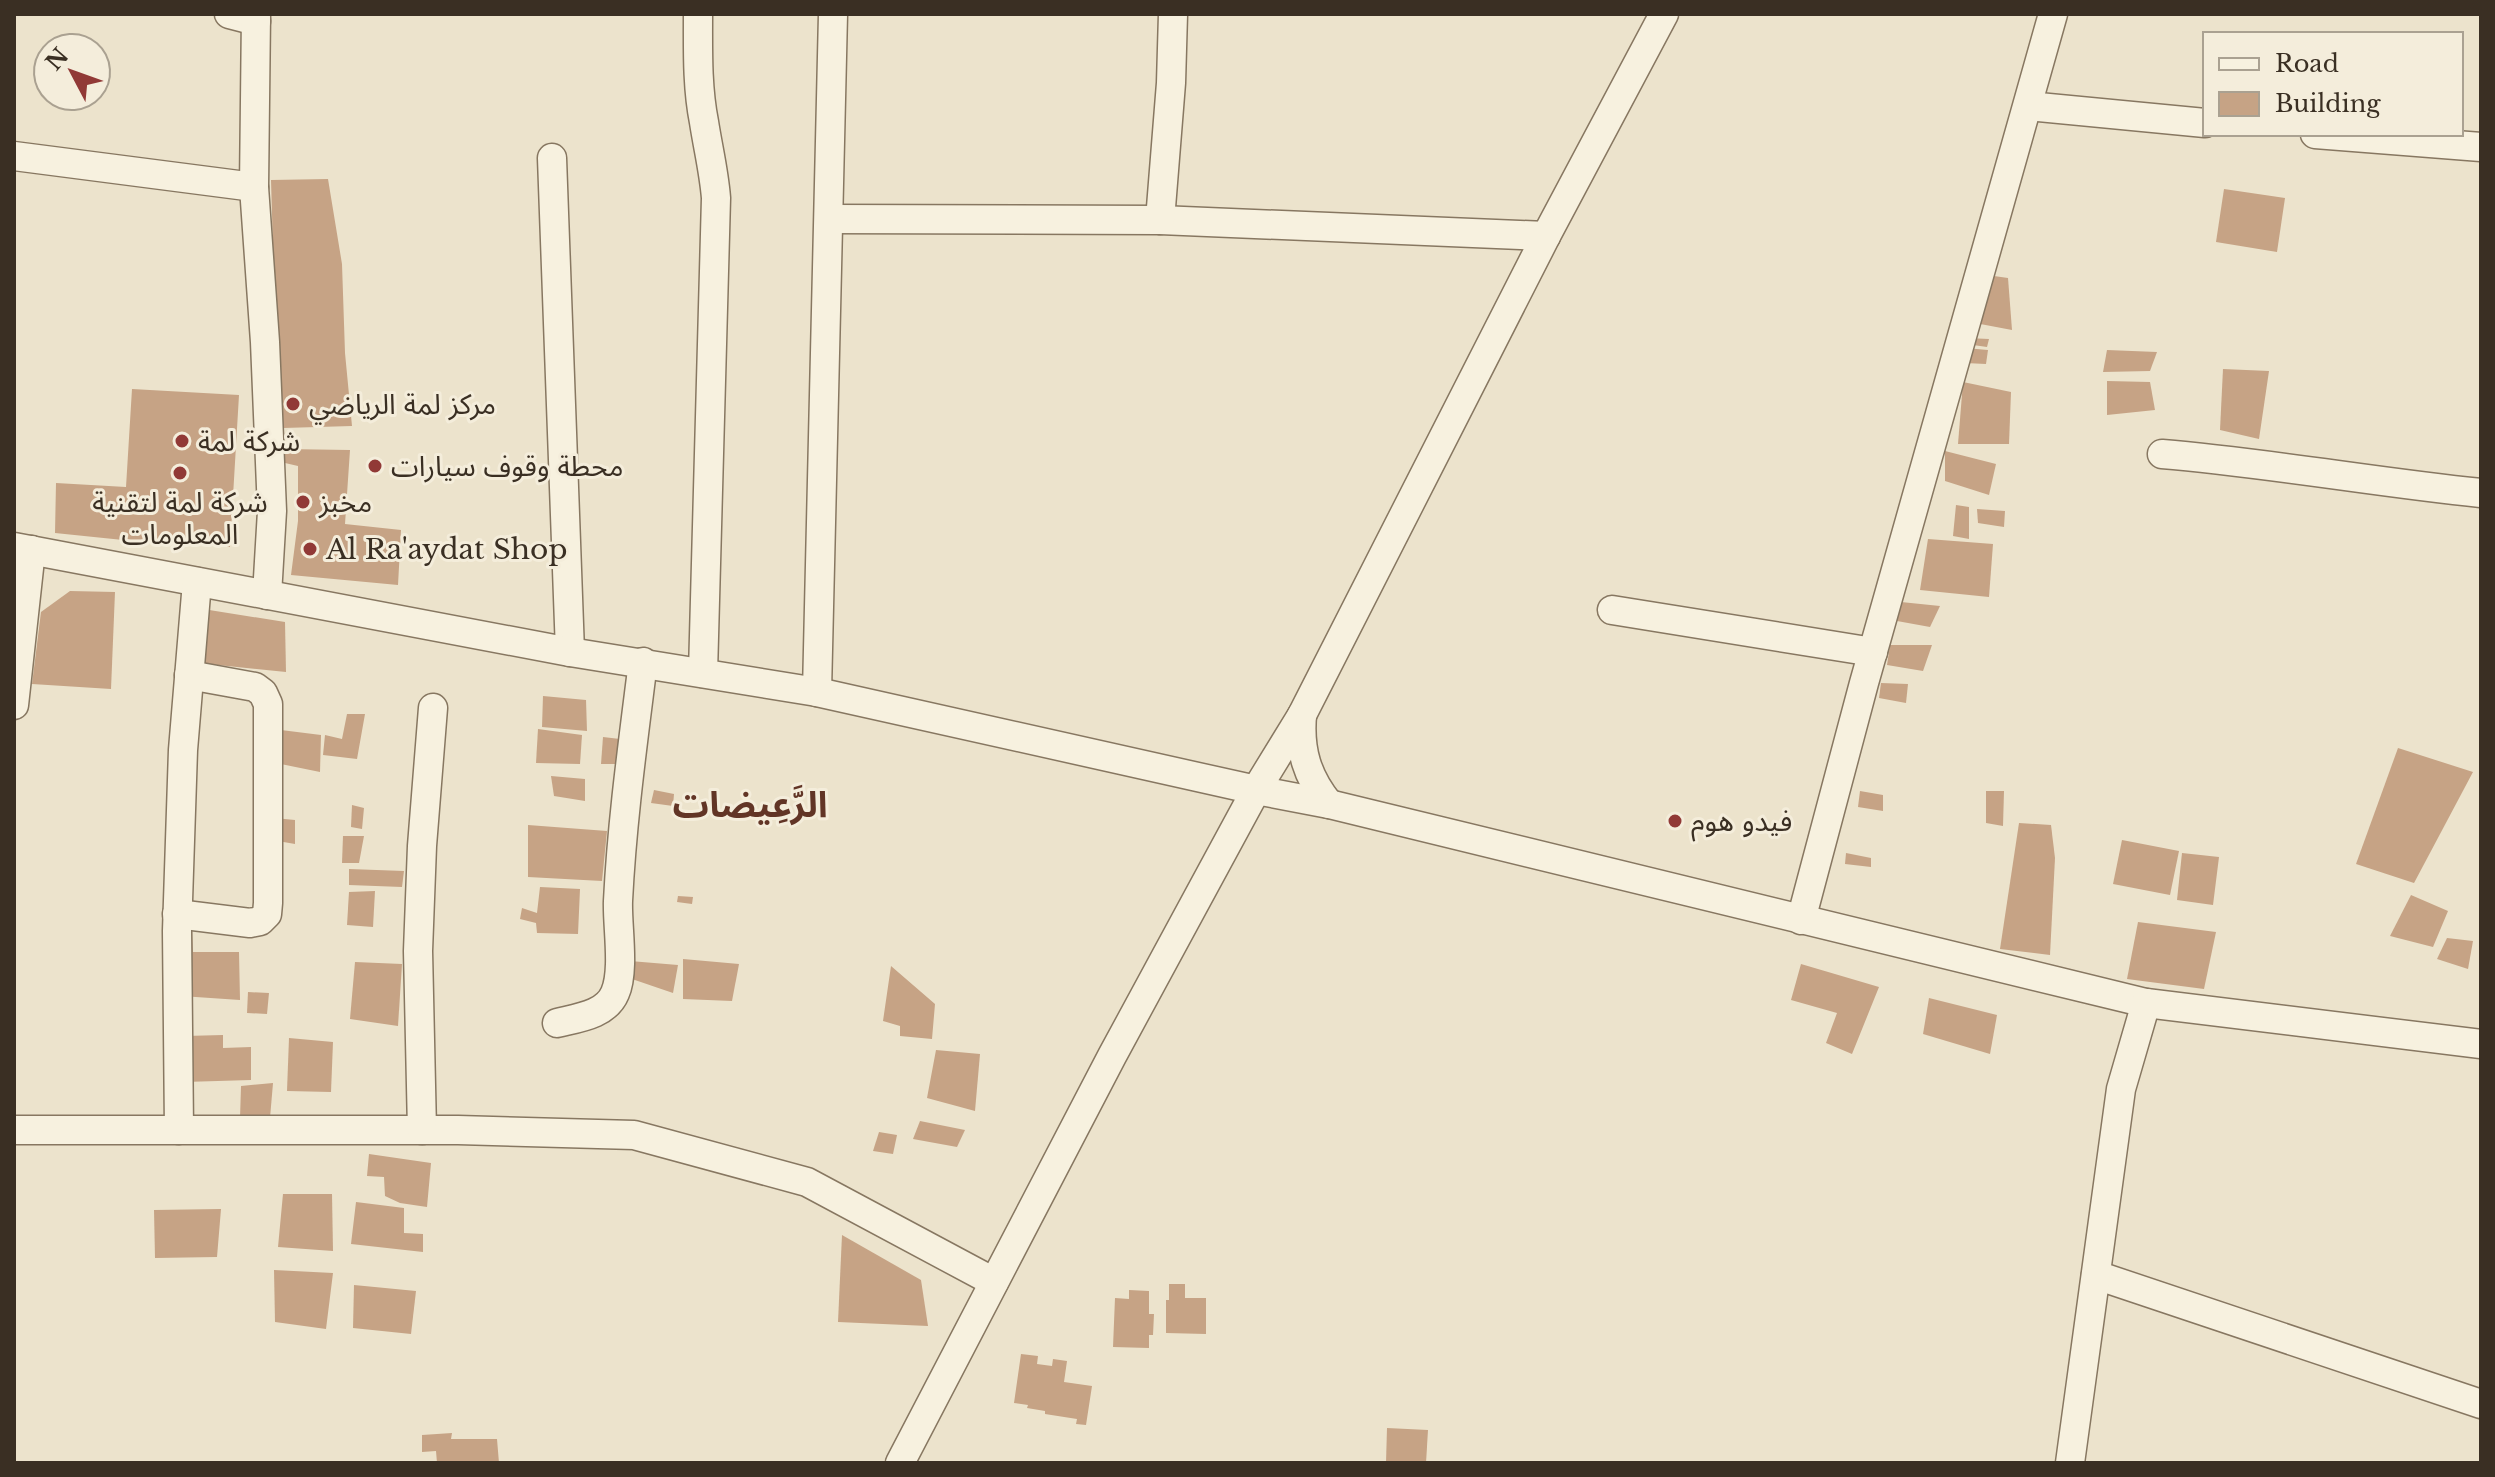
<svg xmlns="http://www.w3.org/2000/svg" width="2495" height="1477" font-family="'Libre Baskerville','Noto Sans Arabic',serif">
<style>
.building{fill:#c6a385}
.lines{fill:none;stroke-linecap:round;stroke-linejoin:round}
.minor-casing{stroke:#877761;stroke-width:31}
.minor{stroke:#f7f1df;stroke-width:28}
.poi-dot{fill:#913936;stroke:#f4eddb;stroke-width:3}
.labels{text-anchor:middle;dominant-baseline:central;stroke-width:6;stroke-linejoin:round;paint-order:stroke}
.poi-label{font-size:28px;fill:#3a2f23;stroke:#f4eddb;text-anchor:start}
.district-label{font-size:36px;font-weight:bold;fill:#623526;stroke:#f4eddb}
</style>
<rect width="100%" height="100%" fill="#ece3cc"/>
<g class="building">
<polygon points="328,179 342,264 345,353 352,426 283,428 276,352 271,180"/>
<polygon points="2224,189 2285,198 2277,252 2216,242"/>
<polygon points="1987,275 2008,278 2012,330 1975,323"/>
<polygon points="1967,338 1989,339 1987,347 1966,344"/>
<polygon points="1965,348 1988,350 1986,364 1965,363"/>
<polygon points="2107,350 2157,352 2150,371 2103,372"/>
<polygon points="2223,369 2269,371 2259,439 2220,430"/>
<polygon points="2107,381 2150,382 2155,410 2107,415"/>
<polygon points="1963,382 2011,392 2009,444 1958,444"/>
<polygon points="132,389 239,395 230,547 123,540 55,533 56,483 126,487"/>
<polygon points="283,449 350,450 345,524 401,530 398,585 291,575 298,521 298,466 285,463"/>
<polygon points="1945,451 1996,464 1989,495 1945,481"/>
<polygon points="1956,505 1969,507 1969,539 1953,536"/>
<polygon points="1977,509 2005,511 2004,527 1978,523"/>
<polygon points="1928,539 1993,544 1989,597 1920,590"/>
<polygon points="70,591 115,592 111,689 32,684 41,612"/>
<polygon points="1901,602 1940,606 1930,627 1897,621"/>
<polygon points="203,609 285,622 286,672 199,663"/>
<polygon points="1890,645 1932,645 1923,671 1887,665"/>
<polygon points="1881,683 1908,684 1906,703 1879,698"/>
<polygon points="543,696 586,700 587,731 542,727"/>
<polygon points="347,714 365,714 357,759 323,755 325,735 342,739"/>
<polygon points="273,729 321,735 320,772 271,762"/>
<polygon points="538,729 582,735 580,764 536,763"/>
<polygon points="603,737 620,739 621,764 601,764"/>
<polygon points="2398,748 2473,772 2414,883 2356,864"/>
<polygon points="551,776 585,779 585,801 554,796"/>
<polygon points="654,790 674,794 673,806 651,803"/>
<polygon points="1860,791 1883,795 1883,811 1858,807"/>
<polygon points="1986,791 2004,791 2003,826 1986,823"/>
<polygon points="352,805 364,808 362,829 351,827"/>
<polygon points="274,818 295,820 295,844 272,840"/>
<polygon points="2019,823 2051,825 2055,858 2050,955 2000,949"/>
<polygon points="528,825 607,831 602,881 528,877"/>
<polygon points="343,836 364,836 359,863 342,863"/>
<polygon points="2122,840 2179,851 2170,895 2113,884"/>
<polygon points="1846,853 1871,858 1871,867 1845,864"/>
<polygon points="2182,853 2219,857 2213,905 2177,900"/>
<polygon points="349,869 404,871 402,887 349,885"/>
<polygon points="540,887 580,889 578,934 537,933 536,923 520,919 522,908 537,913"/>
<polygon points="375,891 373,927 347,925 349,892"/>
<polygon points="2411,895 2448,911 2433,947 2390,936"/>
<polygon points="678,896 693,897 692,904 677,902"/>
<polygon points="2138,922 2216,932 2204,989 2127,979"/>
<polygon points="179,929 192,930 193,952 239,952 240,1000 181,996"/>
<polygon points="2447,938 2473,941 2468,969 2437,959"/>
<polygon points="683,959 739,964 732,1001 683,999"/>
<polygon points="630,961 678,965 673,993 629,978"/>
<polygon points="355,962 402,964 398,1026 350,1019"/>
<polygon points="1801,964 1879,987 1852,1054 1826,1043 1837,1013 1791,1000"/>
<polygon points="891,966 935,1004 932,1039 900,1036 900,1026 883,1021"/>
<polygon points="248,992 269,993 267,1014 247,1013"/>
<polygon points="1929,998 1997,1015 1990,1054 1923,1034"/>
<polygon points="223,1035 223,1048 251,1047 251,1080 184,1082 185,1036"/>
<polygon points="289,1038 333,1042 331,1092 287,1091"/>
<polygon points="936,1050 980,1054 975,1111 927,1098"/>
<polygon points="273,1083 270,1118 240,1119 241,1086"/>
<polygon points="920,1121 965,1130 957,1147 913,1139"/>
<polygon points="879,1132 897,1135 893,1154 873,1151"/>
<polygon points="369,1154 431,1163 427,1207 400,1203 385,1196 384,1177 367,1176"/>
<polygon points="283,1194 332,1194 333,1251 278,1247"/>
<polygon points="356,1202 404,1208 404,1233 423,1234 423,1252 351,1244"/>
<polygon points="221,1209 217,1257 155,1258 154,1210"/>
<polygon points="842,1235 921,1280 928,1326 838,1322"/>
<polygon points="274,1270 333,1273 326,1329 275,1322"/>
<polygon points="1169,1284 1185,1284 1185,1298 1206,1298 1206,1334 1166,1333 1166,1300 1169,1300"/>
<polygon points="354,1285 416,1291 411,1334 353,1328"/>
<polygon points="1129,1290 1149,1291 1149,1314 1154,1314 1153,1335 1149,1335 1149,1348 1113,1347 1115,1298 1129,1299"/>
<polygon points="1021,1354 1038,1356 1037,1364 1052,1366 1053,1359 1067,1361 1064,1382 1092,1386 1086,1425 1076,1424 1077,1419 1045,1414 1045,1411 1027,1408 1028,1405 1014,1403"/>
<polygon points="1387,1428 1428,1430 1426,1463 1386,1463"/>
<polygon points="452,1433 451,1439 497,1439 499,1463 437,1463 436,1451 422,1452 422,1435"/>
</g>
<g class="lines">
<defs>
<g id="minor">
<polyline points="229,14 256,21"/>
<polyline points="256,14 254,187 265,342 272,511 267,595"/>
<path d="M 698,14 C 698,50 697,87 704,122 C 708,148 714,172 716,198 L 703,673"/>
<polyline points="2028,106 2205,123"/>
<polyline points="2315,134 2481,147"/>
<polyline points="14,156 254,187"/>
<polyline points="552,158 570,652"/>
<polyline points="829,219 1160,220 1546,236"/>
<polyline points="1160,220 1171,83 1173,14"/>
<path d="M 2162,454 C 2269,463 2374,482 2481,493"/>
<polyline points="14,547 570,652 817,692 1256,790 1329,804 2146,1003 2481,1044"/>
<polyline points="1612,610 1873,652"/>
<polyline points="817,692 833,14"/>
<polyline points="14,705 31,550"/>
<path d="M 1302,715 C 1299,750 1307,777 1329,804"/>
<polyline points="177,914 250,923 260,921 267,914 268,903 268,704 263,693 255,687 189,675"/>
<polyline points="1801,920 1864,683 2053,14"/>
<path d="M 557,1023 C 577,1018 606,1015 615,993 C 625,970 617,926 618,901 C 622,821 633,742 643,662"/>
<polyline points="14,1130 458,1130 634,1135 807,1182 994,1282"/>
<polyline points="179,1130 177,931 183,750 197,582"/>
<polyline points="422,1130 418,951 422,846 433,708"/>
<polyline points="2096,1275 2481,1404"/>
<polyline points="900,1463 1112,1056 1256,790 1302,715 1546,236 1664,14"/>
<polyline points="2070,1463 2121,1089 2146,1003"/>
</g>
</defs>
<use href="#minor" class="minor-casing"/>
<use href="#minor" class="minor"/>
</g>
<g class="poi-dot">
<circle cx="293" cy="404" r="8"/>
<circle cx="182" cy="441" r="8"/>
<circle cx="375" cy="466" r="8"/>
<circle cx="180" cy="473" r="8"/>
<circle cx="303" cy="502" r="8"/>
<circle cx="310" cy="549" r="8"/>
<circle cx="1675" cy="821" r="8"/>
</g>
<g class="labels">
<g class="poi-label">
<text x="309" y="404">مركز لمة الرياضي</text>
<text x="198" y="441">شركة لمة</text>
<text x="391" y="466">محطة وقوف سيارات</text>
<text x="180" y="502" text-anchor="middle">شركة لمة لتقنية<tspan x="180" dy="32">المعلومات</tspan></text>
<text x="319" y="502">مخبز</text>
<text x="326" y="549">Al Ra'aydat Shop</text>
<text x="1691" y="821">فيدو هوم</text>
</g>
<g class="district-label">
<text x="750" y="804">الرَّعِيضات</text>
</g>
</g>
<rect width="2495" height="1477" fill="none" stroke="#3a2f23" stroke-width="32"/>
<rect x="2203" y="32" width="260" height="104" fill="#f4eddb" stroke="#aaa191" stroke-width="2"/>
<rect x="2219" y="58" width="40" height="12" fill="#f7f1df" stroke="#aaa191" stroke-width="2"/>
<text x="2275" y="72" font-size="24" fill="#3a2f23">Road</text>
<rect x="2219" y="92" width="40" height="24" fill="#c6a385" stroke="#aaa191" stroke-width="2"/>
<text x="2275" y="112" font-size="24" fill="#3a2f23">Building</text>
<g transform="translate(72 72) rotate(311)"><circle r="38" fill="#f4eddb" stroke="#aaa191" stroke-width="2"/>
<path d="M0-6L14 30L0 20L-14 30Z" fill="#913936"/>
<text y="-12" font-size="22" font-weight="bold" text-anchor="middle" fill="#3a2f23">N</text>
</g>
</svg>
